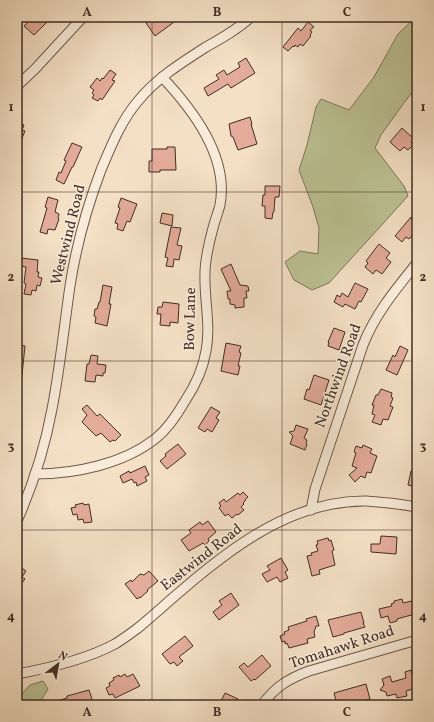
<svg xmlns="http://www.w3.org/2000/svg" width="434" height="722" font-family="Vollkorn,serif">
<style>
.green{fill:#bcc294;stroke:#7e785c}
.building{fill:#e3ab99;stroke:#412e24}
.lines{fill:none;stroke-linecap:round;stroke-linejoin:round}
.street-casing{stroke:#6e5a4c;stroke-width:11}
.street{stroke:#f8ebd9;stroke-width:9}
.grid{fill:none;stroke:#412e24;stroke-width:1;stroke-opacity:0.55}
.labels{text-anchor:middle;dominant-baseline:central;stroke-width:3;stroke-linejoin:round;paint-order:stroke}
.street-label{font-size:15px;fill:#412e24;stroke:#f8ebd9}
.neatline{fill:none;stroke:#412e24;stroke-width:1.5}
.grid-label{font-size:13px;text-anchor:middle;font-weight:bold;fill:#412e24}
</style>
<rect width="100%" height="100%" fill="#f4e0c5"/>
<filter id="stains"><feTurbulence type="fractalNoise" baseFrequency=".005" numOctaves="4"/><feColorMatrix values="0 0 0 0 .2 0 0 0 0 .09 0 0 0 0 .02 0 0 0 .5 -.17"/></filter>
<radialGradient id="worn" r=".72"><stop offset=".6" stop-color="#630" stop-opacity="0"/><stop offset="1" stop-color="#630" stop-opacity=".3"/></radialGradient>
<g class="green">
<polygon points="416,17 417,86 401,107 381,135 375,148 404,186 408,196 329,283 312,290 294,280 285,262 300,251 318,254 319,228 313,207 299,170 307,145 316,107 321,99 349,110 374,77 398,34"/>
<polygon points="43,681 48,689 40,702 33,705 17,705 17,699 30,685"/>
</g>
<g class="building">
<polygon points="31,17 52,17 34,35 24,26 28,22 27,21"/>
<polygon points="149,17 181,17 155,36 146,23 151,20"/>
<polygon points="308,22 314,27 310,30 312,32 310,35 311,36 303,46 300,44 298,47 295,45 294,47 293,46 288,51 283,47 298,28 301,31"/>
<polygon points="246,58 255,73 231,88 228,84 208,96 204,88 219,79 216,75 224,70 227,75 240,67 238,63"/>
<polygon points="110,70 116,74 112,80 115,81 102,100 100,98 98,101 92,98 94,95 92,93 94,90 90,87 97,78 100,81 102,78 103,79"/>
<polygon points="250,117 252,124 251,124 257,144 238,150 233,137 231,136 229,124"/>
<polygon points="17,122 24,125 22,130 25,131 17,150"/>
<polygon points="402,128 414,139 411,143 413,145 408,150 404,147 400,151 390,142"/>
<polygon points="72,143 82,147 73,167 72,167 64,184 56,180 59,172 61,173 66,161 64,160"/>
<polygon points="167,147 175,147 176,170 160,170 160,172 149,172 149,161 152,161 152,149 167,149"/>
<polygon points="265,186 280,186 279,197 275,197 274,212 273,212 272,219 265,218 265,206 262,206 263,195 265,195"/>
<polygon points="48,197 58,200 55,212 59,214 58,218 59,219 55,230 48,229 47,234 40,232 47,208 45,207"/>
<polygon points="121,198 137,204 130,222 127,221 123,231 117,229 118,224 115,223 120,208 118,207"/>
<polygon points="162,213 173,215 172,226 160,223"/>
<polygon points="417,214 417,230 409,239 406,237 402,242 395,236 411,217 412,220"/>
<polygon points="171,227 181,228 177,245 182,246 179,260 174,259 173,267 166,266 168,258 165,257"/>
<polygon points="379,244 390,253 386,258 391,262 382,274 376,270 373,274 365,267 368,263 366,261"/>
<polygon points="21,258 38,260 37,272 39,272 38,277 42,278 40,286 37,285 36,291 32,290 31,295 24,294 26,284 24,283 26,267 20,266"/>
<polygon points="231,264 240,285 248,286 249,291 246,291 247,298 244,298 244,307 235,308 235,305 230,304 230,299 228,299 227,291 231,291 221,269"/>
<polygon points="355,283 368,289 361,302 359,301 355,309 345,304 343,307 334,302 337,295 340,297 342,293 348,297"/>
<polygon points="103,285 112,287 109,304 111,304 107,326 95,323 96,317 94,316 95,309 97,309 99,302 100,302"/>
<polygon points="163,302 179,304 178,323 170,322 170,326 160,325 161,314 157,314 158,307 162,307"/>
<polygon points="334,328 345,332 339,350 328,346 329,342 328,342"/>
<polygon points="226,343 241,346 239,352 241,353 238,366 240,366 238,375 221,371"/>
<polygon points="17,344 25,346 21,385 17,385"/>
<polygon points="400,346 408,350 397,375 386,370 393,355 395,357"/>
<polygon points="91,355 98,356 97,364 106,365 105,373 103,373 103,376 96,375 95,382 85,381 87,364 89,364"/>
<polygon points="314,375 329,380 321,405 304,399 307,389 309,390"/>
<polygon points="381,389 392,393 391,397 393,398 390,406 393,407 388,420 383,419 381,425 372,422 375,415 372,414 374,405 372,405 376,395 378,395"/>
<polygon points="87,405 97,416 100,414 121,435 115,441 113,440 110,442 101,433 96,436 82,422 87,415 82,409"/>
<polygon points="211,407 220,412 216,418 219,420 212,432 207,429 205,432 198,428"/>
<polygon points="296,425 308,429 304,438 307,440 306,443 307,444 305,450 290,444 293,436 289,432 294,431"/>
<polygon points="178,444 186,454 167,469 160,461 166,456 165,454"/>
<polygon points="363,445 372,449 370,453 377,456 371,473 367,472 365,478 361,476 355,482 349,475 357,468 352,466 356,453 354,452 356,446 362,448"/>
<polygon points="145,466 149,475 145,477 147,481 137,486 136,482 134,483 132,479 123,483 120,476 129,471 130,473"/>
<polygon points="411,471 417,473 417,487 408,485"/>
<polygon points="243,492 248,497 245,500 245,501 243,503 244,504 241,507 244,510 238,515 237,514 232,518 228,514 225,516 219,508 221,506 219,503 224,499 226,502 238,493 240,495"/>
<polygon points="83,503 84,505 89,504 92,522 84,523 83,519 78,520 77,514 73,515 71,508 76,507 75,505"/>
<polygon points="208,521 216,532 208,539 209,541 205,545 203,543 189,551 181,540 191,533 189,530 200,522 202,525"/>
<polygon points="381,536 397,537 396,554 371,552 371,544 380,544"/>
<polygon points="328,538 329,541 331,540 334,550 332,551 335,565 319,570 320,574 312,576 307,556 312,555 311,553 318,551 316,545 318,544 317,541"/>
<polygon points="281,558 288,570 285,572 288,578 280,582 277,577 267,582 262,574 270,570 267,566"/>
<polygon points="17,565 26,571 22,577 25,579 21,584 19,582 17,585"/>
<polygon points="149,571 158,581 147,590 148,591 140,598 140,597 137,599 125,584 131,580 132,582 140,574 144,575"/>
<polygon points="231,593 239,605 219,620 213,612 222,605 219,601"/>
<polygon points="402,599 403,603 412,601 415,614 397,619 397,621 390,623 388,616 381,618 379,609 392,606 391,604 394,603 394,601"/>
<polygon points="361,612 364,623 363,623 365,627 344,633 344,634 333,637 328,620"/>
<polygon points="316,616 319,626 316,626 314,632 315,637 307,639 308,643 289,648 287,643 285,644 285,641 282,642 280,636 285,634 284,632 289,630 288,627 307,621 306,619"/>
<polygon points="185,636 193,646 179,657 183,661 177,666 174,662 170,664 162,654"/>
<polygon points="262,655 271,666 255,680 254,679 251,681 239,667 244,663 248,667"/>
<polygon points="411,670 416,688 406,691 407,696 397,698 396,694 387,696 386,692 380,690 384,685 382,679 390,676 392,682 406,678 405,672"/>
<polygon points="125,674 127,677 133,674 140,686 115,698 113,694 109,695 106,688 110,686 109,683 114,680 113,678 119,675 120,677"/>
<polygon points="366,684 370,699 347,705 337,705 334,693"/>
<polygon points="89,690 94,705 51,705 51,703 67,698 67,696"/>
<polygon points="225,693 238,699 236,705 219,705"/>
</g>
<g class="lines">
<defs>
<g id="street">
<polyline points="17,86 35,69 83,17"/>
<path d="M 35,474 C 75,474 123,464 155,439 C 168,429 177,415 185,401 C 195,386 203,369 206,351 C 211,325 204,299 205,273 C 205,258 209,243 213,228 C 215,220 218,213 220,205 C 229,157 193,110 162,77"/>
<path d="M 311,510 L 315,489 L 363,345 C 375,314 396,289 417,263"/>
<path d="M 17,521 C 33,485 45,447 52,409 C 60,368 64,327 70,286 C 76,247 87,207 101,170 C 111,146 121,121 138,101 C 157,78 181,63 206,47 C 222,38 238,29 251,17"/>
<path d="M 17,674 C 50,668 85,660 115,644 C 123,639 130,634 138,628 C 203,573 274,500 366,501 C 383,502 400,504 417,507"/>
<path d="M 262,705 C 275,687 288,679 309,671 L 417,640"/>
</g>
</defs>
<use href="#street" class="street-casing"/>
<use href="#street" class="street"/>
</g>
<path class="grid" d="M 152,17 L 152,705M 282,17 L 282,705M 17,192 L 417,192M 17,361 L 417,361M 17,530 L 417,530"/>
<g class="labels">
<g class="street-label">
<text transform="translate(69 235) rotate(-76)">Westwind Road</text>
<text transform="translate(191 319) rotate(-89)">Bow Lane</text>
<text transform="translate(339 376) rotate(-70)">Northwind Road</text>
<text transform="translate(202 558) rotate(-38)">Eastwind Road</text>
<text transform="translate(342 648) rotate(-18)">Tomahawk Road</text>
</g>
</g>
<rect width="434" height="722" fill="none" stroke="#f4e0c5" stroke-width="44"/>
<g transform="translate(58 664) rotate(31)" stroke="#f8ebd9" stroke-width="3" paint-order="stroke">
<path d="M0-3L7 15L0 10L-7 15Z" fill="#412e24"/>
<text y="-6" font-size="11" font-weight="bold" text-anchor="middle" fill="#412e24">N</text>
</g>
<rect x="22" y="22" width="390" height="678" class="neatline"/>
<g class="grid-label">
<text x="87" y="16">A</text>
<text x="217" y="16">B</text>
<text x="347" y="16">C</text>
<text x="11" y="111">1</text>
<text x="423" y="111">1</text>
<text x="11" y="281">2</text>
<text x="423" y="281">2</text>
<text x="11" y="450">3</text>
<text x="423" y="450">3</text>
<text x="11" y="620">4</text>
<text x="423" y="620">4</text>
<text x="87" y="716">A</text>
<text x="217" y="716">B</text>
<text x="347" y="716">C</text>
</g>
<rect width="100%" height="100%" filter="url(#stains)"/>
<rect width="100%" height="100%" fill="url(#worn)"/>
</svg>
